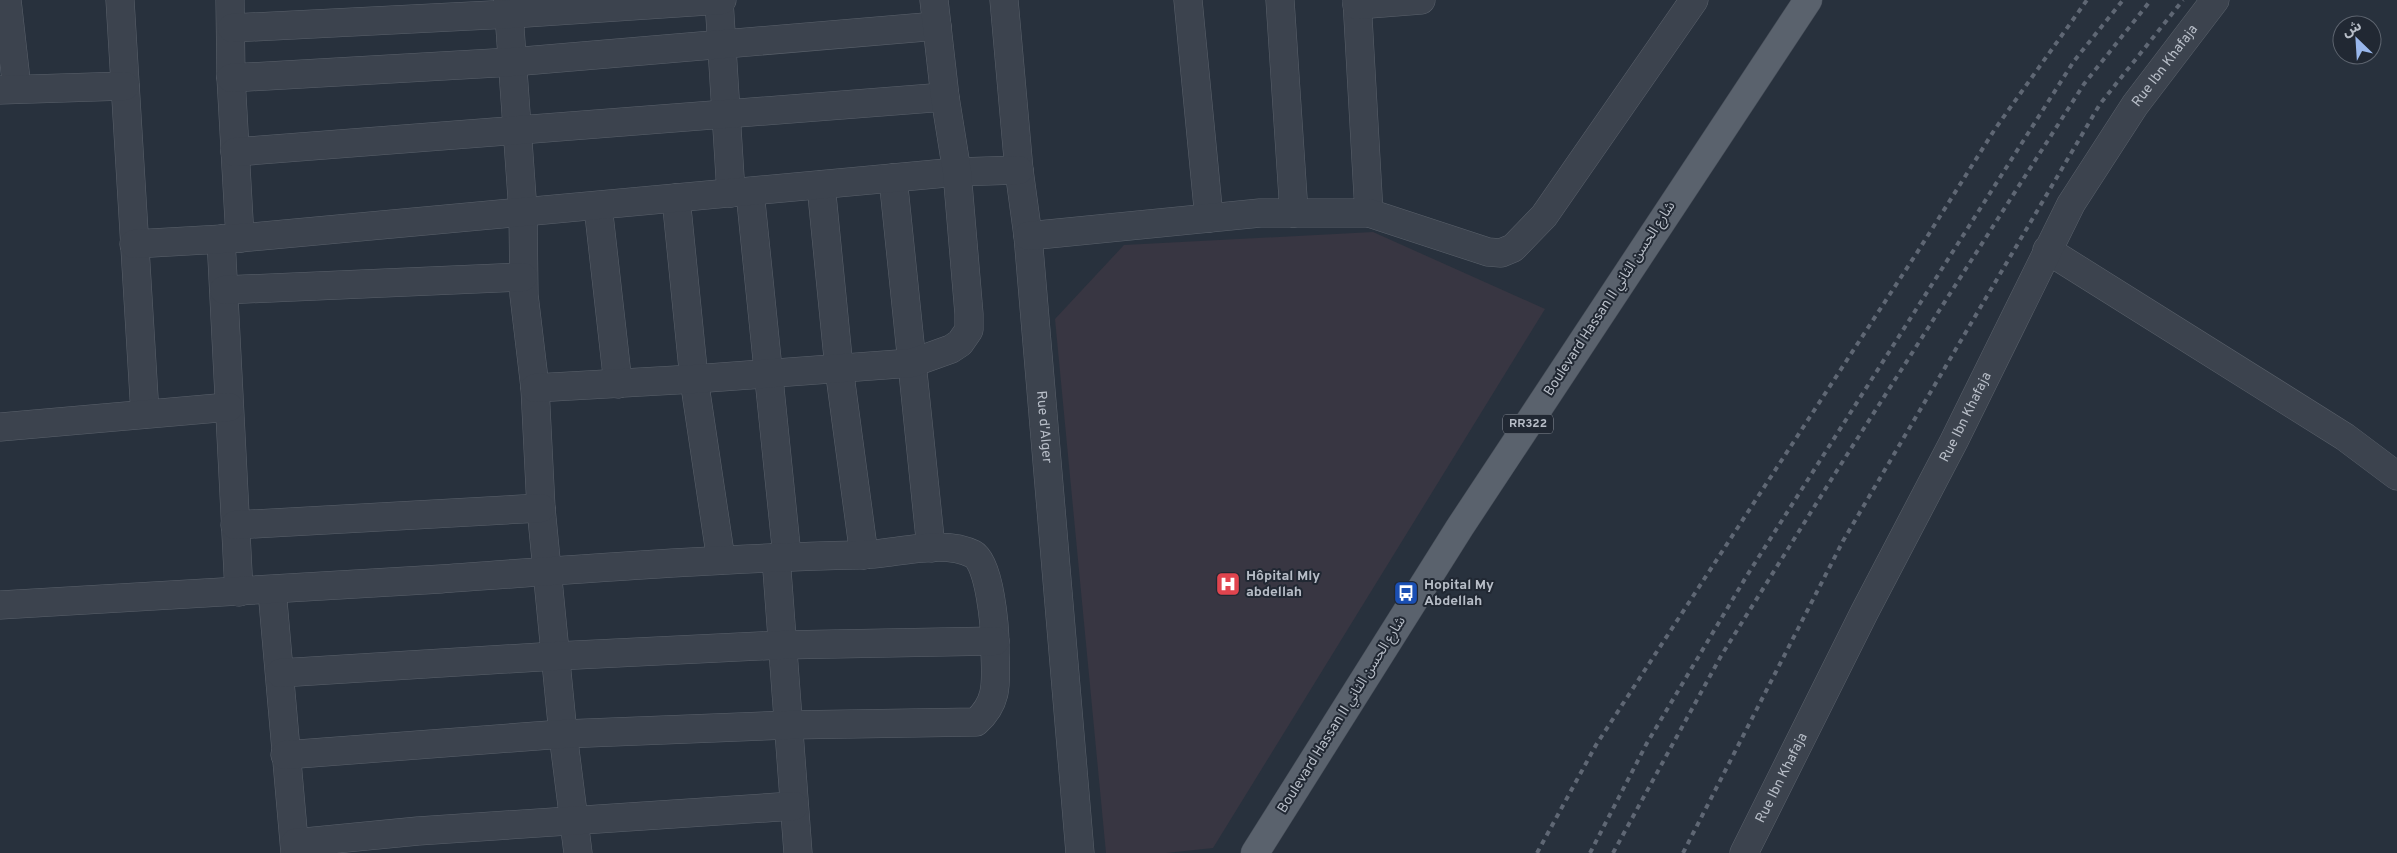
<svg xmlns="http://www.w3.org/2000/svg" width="2397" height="853" font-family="Overpass,'Noto Sans Arabic',sans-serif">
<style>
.medical{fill:#383642}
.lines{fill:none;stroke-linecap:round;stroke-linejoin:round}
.minor-casing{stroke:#5a616b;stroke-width:29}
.major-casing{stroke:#454c57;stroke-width:29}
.minor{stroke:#3c434e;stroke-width:28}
.major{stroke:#5a626d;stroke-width:28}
.rail{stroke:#5f6774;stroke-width:4;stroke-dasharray:5 5;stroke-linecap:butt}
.labels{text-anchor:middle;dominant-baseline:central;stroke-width:4;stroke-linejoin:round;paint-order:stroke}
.shield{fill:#212833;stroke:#8b919b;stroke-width:1}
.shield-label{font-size:12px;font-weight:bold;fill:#b8bec8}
.street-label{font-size:14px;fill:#b8bec8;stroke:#212833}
.poi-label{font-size:14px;font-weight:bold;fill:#b8bec8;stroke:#212833;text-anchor:start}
</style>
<rect width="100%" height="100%" fill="#28313d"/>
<polygon class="medical" points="1373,232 1545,309 1213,848 1166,853 1106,853 1055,319 1124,245"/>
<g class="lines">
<defs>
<g id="minor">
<polyline points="7,0 17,89"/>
<polyline points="120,0 145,414"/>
<polyline points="230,0 231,78 240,238"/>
<polyline points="508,0 523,212 524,295 535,388 541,508 563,734 578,853"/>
<polyline points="719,0 731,193"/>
<path id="s1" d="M 1004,0 L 1019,170 L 1028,236 L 1080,853"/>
<polyline points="1188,0 1209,218"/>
<polyline points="1280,0 1294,213"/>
<polyline points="1357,0 1369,213"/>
<polyline points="1357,5 1421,0"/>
<polyline points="232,28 511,14 722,0"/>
<polyline points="231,78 512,62 937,26"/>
<polyline points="0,90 125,86"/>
<polyline points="235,152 945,97"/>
<polyline points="893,178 931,548"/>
<polyline points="821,185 839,368 864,555"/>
<polyline points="750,192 787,556"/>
<polyline points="676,198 694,379 721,560"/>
<polyline points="598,206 618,384"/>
<polyline points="1028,236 1260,213 1369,213 1488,252 1501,253 1513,248 1544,216 1694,0"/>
<polyline points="221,239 239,592"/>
<polyline points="134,244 240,238 957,172 1019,170"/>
<polyline points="2047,250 2345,437 2397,476"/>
<polyline points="224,290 523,277"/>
<polyline points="535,388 694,379 912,363 951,349 960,343 969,330 969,314 957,172 945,97 934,0"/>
<polyline points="0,427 229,407"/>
<polyline points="235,525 541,508"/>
<polyline points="776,557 798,853"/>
<polyline points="272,590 295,853"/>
<path d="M 0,605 C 147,597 294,589 441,579 C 580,569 719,558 858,555 C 893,555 942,538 973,554 C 990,563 995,628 995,647 C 995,677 1001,700 976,722 L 788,725 L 563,734 L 285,755"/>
<polyline points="280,673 556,656 781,645 995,641"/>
<polyline points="295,843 418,831 794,806"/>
<path id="s2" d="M 1744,853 L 1864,613 L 1954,441 L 2071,204 L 2135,105 L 2215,0"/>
</g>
<polyline id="major" points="1255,853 1460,527 1808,0"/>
</defs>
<use href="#minor" class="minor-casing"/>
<use href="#major" class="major-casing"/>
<use href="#minor" class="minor"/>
<use href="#major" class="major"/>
<g class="rail">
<polyline points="1537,853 1596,745 1920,248 1995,129 2087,0"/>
<polyline points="1590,853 1647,743 1746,577 2074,61 2123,0"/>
<polyline points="1613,853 1721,656 1836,472 2084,84 2151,0"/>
<polyline points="1683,853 1843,541 2100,104 2183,0"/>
</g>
</g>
<defs>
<symbol id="hospital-square" viewBox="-11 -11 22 22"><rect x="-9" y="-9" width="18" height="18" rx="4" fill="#e0444e" stroke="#212833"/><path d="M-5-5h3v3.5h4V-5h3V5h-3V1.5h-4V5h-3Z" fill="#fff"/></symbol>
<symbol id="bus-square" viewBox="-11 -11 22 22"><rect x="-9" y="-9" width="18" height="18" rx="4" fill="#1a4fb4" stroke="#212833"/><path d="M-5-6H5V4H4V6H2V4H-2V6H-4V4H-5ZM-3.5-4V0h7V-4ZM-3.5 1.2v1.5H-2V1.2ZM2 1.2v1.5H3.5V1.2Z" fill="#fff"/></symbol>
</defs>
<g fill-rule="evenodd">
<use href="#hospital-square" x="1214" y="570" width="28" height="28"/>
<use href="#bus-square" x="1392" y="579" width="28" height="28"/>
</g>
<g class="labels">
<rect class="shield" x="1503" y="414.5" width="50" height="19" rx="4"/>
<g class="shield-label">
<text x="1528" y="424">RR322</text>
</g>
<g class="street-label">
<text stroke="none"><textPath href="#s2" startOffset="894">Rue Ibn Khafaja</textPath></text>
<text transform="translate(1610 299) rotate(-57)">Boulevard Hassan II شارع الحسن الثاني</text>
<text stroke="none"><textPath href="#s2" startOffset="489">Rue Ibn Khafaja</textPath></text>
<text stroke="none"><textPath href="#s1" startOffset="429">Rue d'Alger</textPath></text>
<text transform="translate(1342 715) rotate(-58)">Boulevard Hassan II شارع الحسن الثاني</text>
<text stroke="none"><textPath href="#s2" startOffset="84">Rue Ibn Khafaja</textPath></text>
</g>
<g class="poi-label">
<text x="1246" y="576">Hôpital Mly<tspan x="1246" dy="16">abdellah</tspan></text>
<text x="1424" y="585">Hopital My<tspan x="1424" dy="16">Abdellah</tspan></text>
</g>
</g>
<g transform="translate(2357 40) rotate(335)"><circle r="24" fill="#212833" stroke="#5d646f"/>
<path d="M0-4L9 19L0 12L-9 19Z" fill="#99b7ec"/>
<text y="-8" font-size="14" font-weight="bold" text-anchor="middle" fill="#b8bec8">ش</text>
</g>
</svg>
